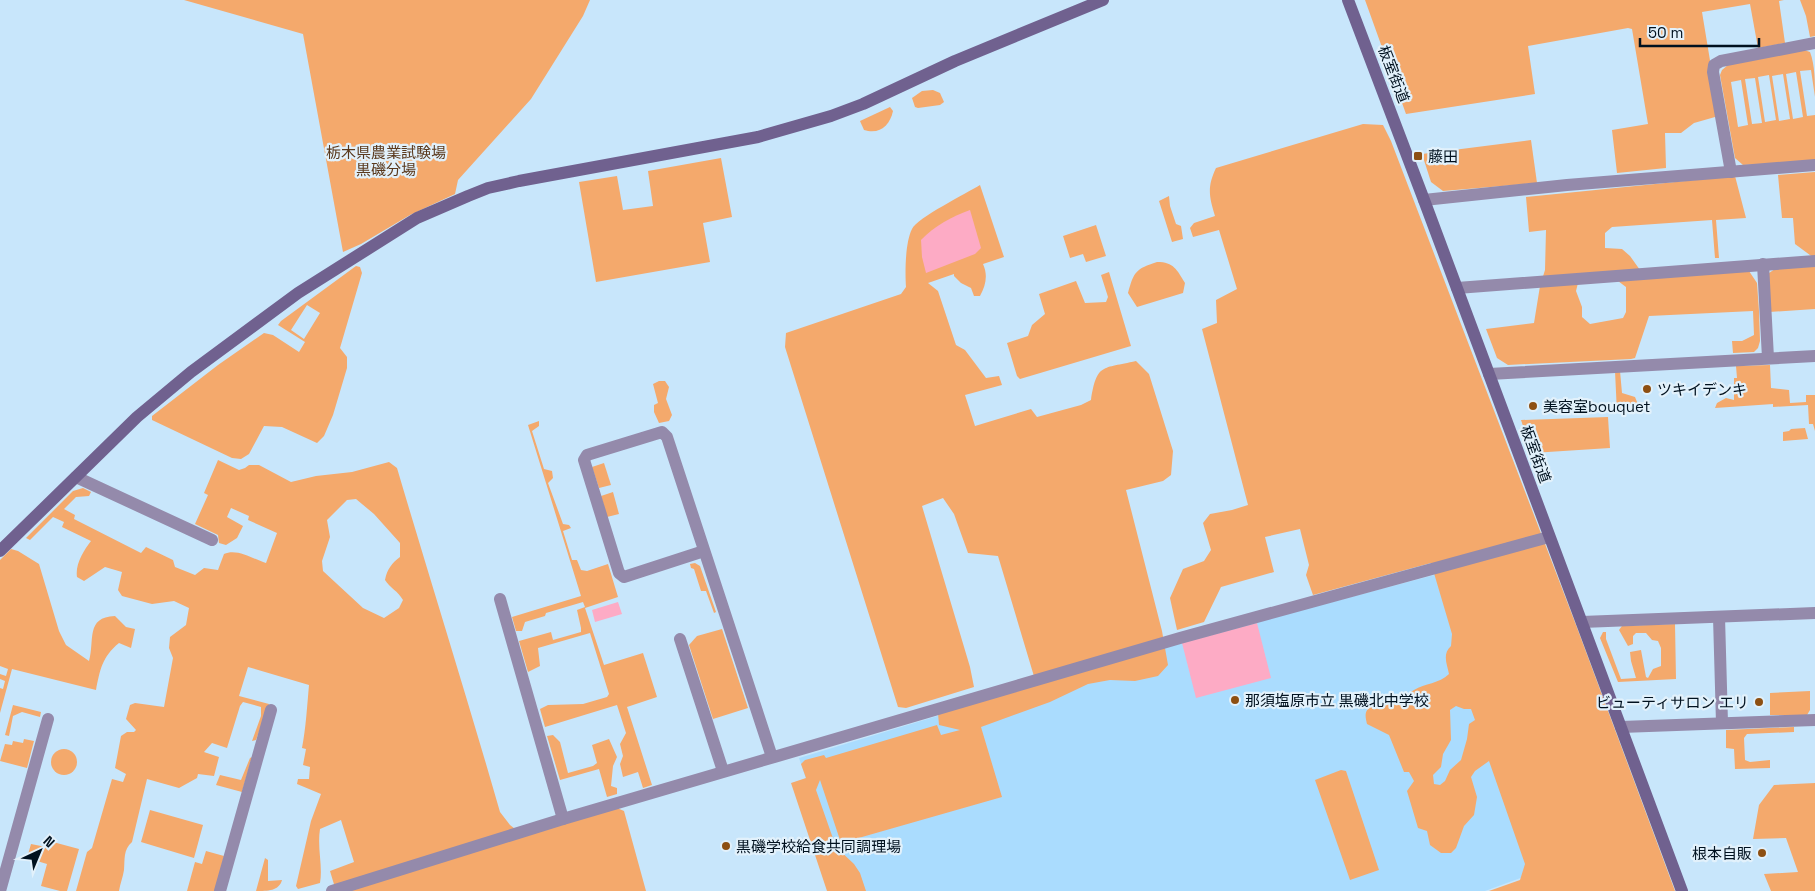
<svg xmlns="http://www.w3.org/2000/svg" width="1815" height="891" font-family="'Space Grotesk','Noto Sans JP',sans-serif">
<style>
.built{fill:#aadcfe}
.green{fill:#f4a96c;fill-rule:evenodd}
.water{fill:#fdabc5}
.lines{fill:none;stroke-linecap:round;stroke-linejoin:round}
.street{stroke:#948aab;stroke-width:12}
.secondary{stroke:#70618f;stroke-width:12}
.poi-dot{fill:#8d4f12;stroke:#e2f1fb;stroke-width:2}
.labels{text-anchor:middle;dominant-baseline:central;stroke-width:4.5;stroke-linejoin:round;paint-order:stroke}
.street-label{font-size:15px;fill:#00111f;stroke:#e2f1fb}
.park-label{font-size:15px;fill:#5a391d;stroke:#e2f1fb}
.poi-label{font-size:15px;fill:#00111f;stroke:#e2f1fb;text-anchor:start}
</style>
<rect width="100%" height="100%" fill="#c8e6fb"/>
<polygon class="built" points="1438,574 1537,872 1485,891 844,891 799,758 1181,642"/>
<g class="green">
<polygon points="184,0 590,0 583,16 531,99 458,180 455,194 410,215 361,244 343,252 303,34"/>
<polygon points="1365,0 1784,0 1779,1 1785,43 1758,48 1750,4 1702,12 1718,109 1715,117 1694,123 1681,133 1665,133 1666,168 1617,173 1612,130 1648,124 1632,29 1628,28 1528,46 1535,94 1406,114"/>
<polygon points="1800,0 1815,0 1815,36 1810,37 1806,16"/>
<path d="M 1804,50 L 1810,52 C 1815,65 1815,82 1815,97 L 1811,70 L 1800,71 L 1807,116 L 1815,115 L 1815,161 L 1743,165 L 1735,158 L 1720,75 L 1722,70 L 1728,65 ZM 1796,72 L 1803,117 L 1793,119 L 1786,74 ZM 1783,74 L 1790,119 L 1779,121 L 1772,76 ZM 1769,75 L 1776,120 L 1765,122 L 1758,77 ZM 1755,78 L 1762,123 L 1752,124 L 1745,79 ZM 1741,80 L 1748,125 L 1738,127 L 1731,82 Z"/>
<polygon points="933,90 940,93 944,102 940,105 918,108 915,107 912,98 922,91"/>
<path d="M 890,107 L 893,111 C 890,125 880,135 864,130 L 860,121 Z"/>
<path d="M 1363,124 L 1383,125 L 1391,141 L 1576,625 L 1675,891 L 1489,891 L 1520,880 L 1525,864 L 1489,761 L 1475,771 L 1471,777 L 1477,797 L 1474,815 L 1464,826 L 1456,848 L 1451,853 L 1441,853 L 1430,845 L 1427,831 L 1418,828 L 1407,791 L 1414,781 L 1409,772 L 1404,772 L 1389,735 L 1367,724 C 1366,719 1364,713 1368,709 C 1374,702 1385,704 1394,701 C 1402,699 1407,694 1414,690 C 1425,683 1439,684 1449,674 C 1447,664 1442,654 1451,646 L 1452,634 L 1431,563 L 1313,595 L 1306,575 L 1309,565 L 1300,529 L 1265,537 L 1274,572 L 1221,587 L 1204,622 L 1177,630 L 1170,598 L 1183,569 L 1204,561 L 1211,550 L 1203,523 L 1210,514 L 1232,510 L 1248,505 L 1202,329 L 1217,323 L 1216,300 L 1237,289 L 1219,230 L 1193,237 L 1190,228 L 1194,223 L 1215,216 C 1209,196 1207,187 1216,168 ZM 1456,706 L 1464,709 L 1471,709 L 1475,720 L 1469,724 L 1467,739 L 1461,760 L 1450,770 L 1445,781 L 1440,785 L 1434,784 L 1433,775 L 1441,767 L 1443,754 L 1451,740 L 1450,710 Z"/>
<polygon points="1531,140 1537,183 1443,191 1431,182 1422,154"/>
<polygon points="721,158 732,217 703,223 710,262 596,282 579,182 617,176 623,210 653,206 648,171"/>
<polygon points="1815,172 1815,258 1814,258 1795,244 1793,218 1782,218 1778,175"/>
<path d="M 1735,176 L 1746,218 L 1716,220 L 1719,258 L 1715,258 L 1712,220 L 1612,227 L 1605,233 L 1605,248 L 1622,249 L 1630,256 L 1645,277 L 1749,271 L 1757,283 L 1759,311 L 1760,341 L 1758,348 L 1754,352 L 1733,353 L 1732,341 L 1742,341 L 1754,335 L 1753,311 L 1649,316 L 1635,358 L 1631,359 L 1508,365 L 1497,358 L 1486,329 L 1534,323 L 1540,286 L 1545,270 L 1546,230 L 1529,232 L 1526,197 ZM 1618,281 L 1626,287 L 1626,312 L 1623,318 L 1590,324 L 1582,317 L 1582,307 L 1576,291 L 1578,283 Z"/>
<path d="M 980,185 L 1004,257 L 983,264 C 988,275 986,285 980,296 L 974,296 L 971,288 L 961,283 L 954,276 L 954,274 L 928,283 L 938,291 L 956,345 L 965,350 L 986,378 L 999,376 L 1002,385 L 965,395 L 975,426 L 1031,409 L 1037,417 L 1081,405 L 1091,400 C 1097,363 1102,369 1136,361 L 1149,374 L 1173,451 L 1171,475 L 1163,481 L 1126,490 L 1162,631 L 1168,665 L 1158,676 L 1135,681 L 1110,680 L 1088,684 L 1050,702 L 981,727 L 1002,797 L 841,843 L 820,780 L 816,790 L 836,847 L 854,864 L 860,873 L 866,891 L 827,891 L 791,783 L 806,778 L 801,764 L 805,760 L 824,755 L 826,758 L 937,725 L 941,735 L 960,730 L 939,725 L 938,713 L 1036,683 L 998,556 L 968,553 L 954,514 L 943,498 L 922,506 L 970,667 L 974,687 L 906,708 L 898,707 L 785,347 L 786,333 L 901,294 L 906,287 C 905,273 905,243 912,229 C 917,218 967,193 980,185 Z"/>
<polygon points="1169,196 1170,206 1176,224 1181,226 1183,239 1172,242 1159,201"/>
<polygon points="1096,225 1106,256 1086,262 1083,254 1070,258 1063,236"/>
<path d="M 1157,262 C 1174,262 1177,270 1185,283 L 1183,293 L 1137,307 L 1128,293 C 1134,271 1136,269 1157,262 Z"/>
<path d="M 356,266 L 360,267 L 362,273 L 340,348 L 347,357 L 347,368 L 333,415 L 324,436 L 317,443 L 282,427 L 264,426 L 249,454 L 241,459 L 232,458 L 152,420 L 152,416 L 218,365 L 264,333 L 273,335 L 299,352 L 305,342 L 278,325 L 281,321 ZM 307,305 L 320,313 L 304,339 L 291,330 Z"/>
<polygon points="1815,266 1815,309 1769,312 1769,273 1775,269"/>
<polygon points="1109,272 1131,346 1020,379 1017,376 1007,343 1028,336 1032,325 1045,314 1039,294 1076,281 1085,303 1106,302 1108,297 1101,275"/>
<polygon points="1770,365 1771,388 1789,390 1790,403 1806,402 1806,395 1815,395 1815,431 1813,424 1809,424 1808,405 1773,407 1773,404 1715,408 1717,403 1726,398 1734,400 1734,378 1737,378 1736,366"/>
<polygon points="1615,371 1620,371 1622,393 1635,397 1639,407 1640,412 1617,413"/>
<polygon points="659,381 665,381 669,387 666,399 672,415 669,421 659,423 654,412 654,405 658,403 653,384"/>
<polygon points="1608,417 1610,448 1532,453 1521,420"/>
<polygon points="539,421 539,426 532,431 544,469 552,471 553,478 548,483 563,524 569,525 571,528 563,531 572,560 577,560 581,570 587,571 608,564 618,597 585,608 604,665 643,653 657,697 627,707 652,785 643,788 638,772 623,777 620,764 623,756 620,744 626,733 617,705 545,727 540,709 548,705 583,704 607,697 609,694 590,633 538,648 540,666 528,672 519,641 551,632 553,640 581,632 581,628 577,610 585,607 583,602 546,613 545,616 525,622 522,631 516,631 512,617 581,596 528,425"/>
<polygon points="1805,428 1808,439 1783,441 1783,432 1789,431 1791,429"/>
<path d="M 218,460 L 239,470 L 245,468 L 249,465 L 259,465 L 291,482 L 316,476 L 352,472 L 389,462 L 397,468 C 431,583 467,697 500,812 L 510,825 L 524,836 L 617,808 L 624,811 L 646,891 L 336,891 L 330,871 L 354,862 L 341,820 L 320,829 C 317,848 323,866 320,883 L 298,889 L 296,886 L 311,821 L 321,794 L 297,784 L 298,779 L 309,779 L 310,767 L 303,765 L 306,749 L 302,748 C 306,727 307,707 309,685 L 248,667 L 239,696 L 269,704 L 256,740 L 252,741 L 261,716 L 261,707 L 243,702 L 240,706 L 227,748 L 212,743 L 204,752 L 219,757 L 214,776 L 198,774 L 197,778 L 179,788 L 147,779 L 132,842 C 123,850 125,859 124,870 C 123,877 120,884 119,891 L 76,891 L 87,852 L 92,848 L 112,779 L 123,782 L 126,774 L 115,768 L 121,736 L 127,732 L 134,732 L 136,730 L 126,719 L 130,705 L 135,703 L 164,707 L 173,658 L 169,648 L 170,637 L 186,625 L 189,608 L 174,601 L 152,604 L 122,596 L 118,590 L 122,572 L 105,567 L 84,581 L 77,577 C 75,564 84,550 91,541 L 62,527 L 64,522 L 53,517 L 30,540 L 26,538 L 73,491 L 83,488 L 91,492 L 89,496 L 76,497 L 64,509 L 75,515 L 74,519 L 141,553 L 146,547 L 173,560 L 175,567 L 195,575 L 204,568 L 218,570 L 224,554 C 237,548 253,559 266,563 L 277,533 L 248,520 L 249,516 L 231,508 L 227,517 L 243,526 L 237,538 L 226,545 L 219,543 L 218,535 L 195,524 L 208,495 L 204,493 ZM 356,499 L 374,514 L 400,543 L 400,557 C 392,563 387,569 385,580 C 390,588 398,591 403,600 L 399,608 L 384,618 L 363,608 L 323,571 L 322,561 L 330,537 L 327,520 L 347,500 Z"/>
<polygon points="604,463 611,485 599,488 592,467"/>
<polygon points="613,492 619,514 607,517 601,496"/>
<path d="M 11,549 L 18,551 L 39,564 L 59,631 L 66,645 L 89,661 C 95,641 85,617 115,616 L 126,627 L 135,629 L 131,648 L 119,643 C 102,657 100,670 96,690 L 12,669 L 0,713 L 0,688 L 3,689 L 5,681 L 0,679 L 0,674 L 6,676 L 8,669 L 0,666 L 0,560 Z"/>
<polygon points="695,563 700,566 716,612 714,613 706,591 701,591 694,569 691,568 690,564"/>
<polygon points="1675,624 1676,679 1618,682 1600,638 1603,632 1606,632 1606,639 1621,679 1636,678 1631,661 1630,652 1641,650 1646,677 1648,678 1653,669 1661,666 1661,648 1658,641 1652,640 1646,633 1636,633 1633,636 1633,644 1628,646 1619,630 1622,626"/>
<polygon points="722,629 748,708 713,719 689,645 697,636"/>
<polygon points="1810,691 1810,710 1807,715 1770,715 1770,693"/>
<polygon points="13,705 41,712 40,717 22,712 13,716 9,736 5,735"/>
<polygon points="1794,727 1794,732 1747,734 1744,738 1745,760 1750,762 1770,760 1770,768 1735,769 1734,749 1726,748 1726,730"/>
<polygon points="553,735 560,742 568,773 593,766 597,763 592,745 609,739 617,757 613,766 611,786 617,788 617,794 607,797 599,769 560,780 547,736"/>
<polygon points="24,739 34,741 27,768 0,761 5,744 12,745 13,741 23,743"/>
<circle cx="64" cy="762" r="13"/>
<polygon points="252,757 242,792 216,785 220,775 241,780 250,758"/>
<polygon points="1341,770 1346,771 1379,870 1350,880 1315,780"/>
<polygon points="1815,783 1815,891 1771,891 1764,874 1798,872 1786,838 1753,839 1759,805 1774,785"/>
<polygon points="150,810 203,825 194,858 141,842"/>
<polygon points="53,842 79,849 67,891 60,891 41,886 47,864 27,858 31,844 51,848"/>
<polygon points="206,851 224,856 215,891 187,891 195,862 202,864"/>
<path d="M 265,858 L 268,860 L 268,881 L 282,880 C 279,891 268,891 256,891 Z"/>
</g>
<g class="water">
<path d="M 970,210 L 981,248 L 975,254 L 926,273 L 922,257 L 921,240 C 934,226 953,216 970,210 Z"/>
<polygon points="618,602 622,614 595,622 592,610"/>
<polygon points="1257,623 1271,678 1196,698 1182,643"/>
</g>
<g class="lines">
<g class="street">
<polyline points="1731,172 1713,72 1714,65 1721,61 1815,43"/>
<polyline points="1424,200 1567,185 1815,165"/>
<polyline points="1763,264 1768,358"/>
<polyline points="1457,288 1815,261"/>
<polyline points="1489,374 1815,356"/>
<polyline points="76,477 212,540"/>
<polyline points="704,551 624,577 619,573 584,460 587,455 662,432 667,437 772,757"/>
<polyline points="500,599 563,819"/>
<polyline points="1719,617 1722,723"/>
<polyline points="1582,622 1815,613"/>
<polyline points="680,639 723,771"/>
<polyline points="1621,727 1815,720"/>
<polyline points="0,891 48,719"/>
<polyline points="220,891 271,710"/>
<polyline points="332,891 563,819 1180,638 1549,537"/>
</g>
<g class="secondary">
<polyline points="1348,0 1424,200 1682,891"/>
<polyline points="0,551 137,417 191,372 298,293 417,218 468,196 488,188 519,181 758,137 831,116 863,104 955,61 1103,0"/>
</g>
</g>
<g class="poi-dot">
<rect x="1413" y="151" width="10" height="10" rx="2.5"/>
<circle cx="1647" cy="389" r="5"/>
<circle cx="1533" cy="406" r="5"/>
<circle cx="1235" cy="700" r="5"/>
<circle cx="1759" cy="702" r="5"/>
<circle cx="726" cy="846" r="5"/>
<circle cx="1762" cy="853" r="5"/>
</g>
<g class="labels">
<g class="street-label">
<text transform="translate(1394 74) rotate(69)">板室街道</text>
<text transform="translate(1536 454) rotate(70)">板室街道</text>
</g>
<g class="park-label">
<text x="386" y="152">栃木県農業試験場<tspan x="386" dy="17">黒磯分場</tspan></text>
</g>
<g class="poi-label">
<text x="1428" y="156">藤田</text>
<text x="1657" y="389">ツキイデンキ</text>
<text x="1543" y="406">美容室bouquet</text>
<text x="1245" y="700">那須塩原市立 黒磯北中学校</text>
<text x="1749" y="702" text-anchor="end">ビューティサロン エリ</text>
<text x="736" y="846">黒磯学校給食共同調理場</text>
<text x="1752" y="853" text-anchor="end">根本自販</text>
</g>
</g>
<g transform="translate(40 851) rotate(44)" stroke="#e2f1fb" stroke-width="4" paint-order="stroke">
<path d="M0-4L9 19L0 12L-9 19Z" fill="#00111f"/>
<text y="-8" font-size="14" font-weight="bold" text-anchor="middle" fill="#00111f">N</text>
</g>
<path d="M1640 38v8h119v-8" fill="none" stroke="#00111f" stroke-width="2.5"/>
<text x="1648" y="38" font-size="15" fill="#00111f" stroke="#e2f1fb" stroke-width="4" paint-order="stroke">50 m</text>
</svg>
